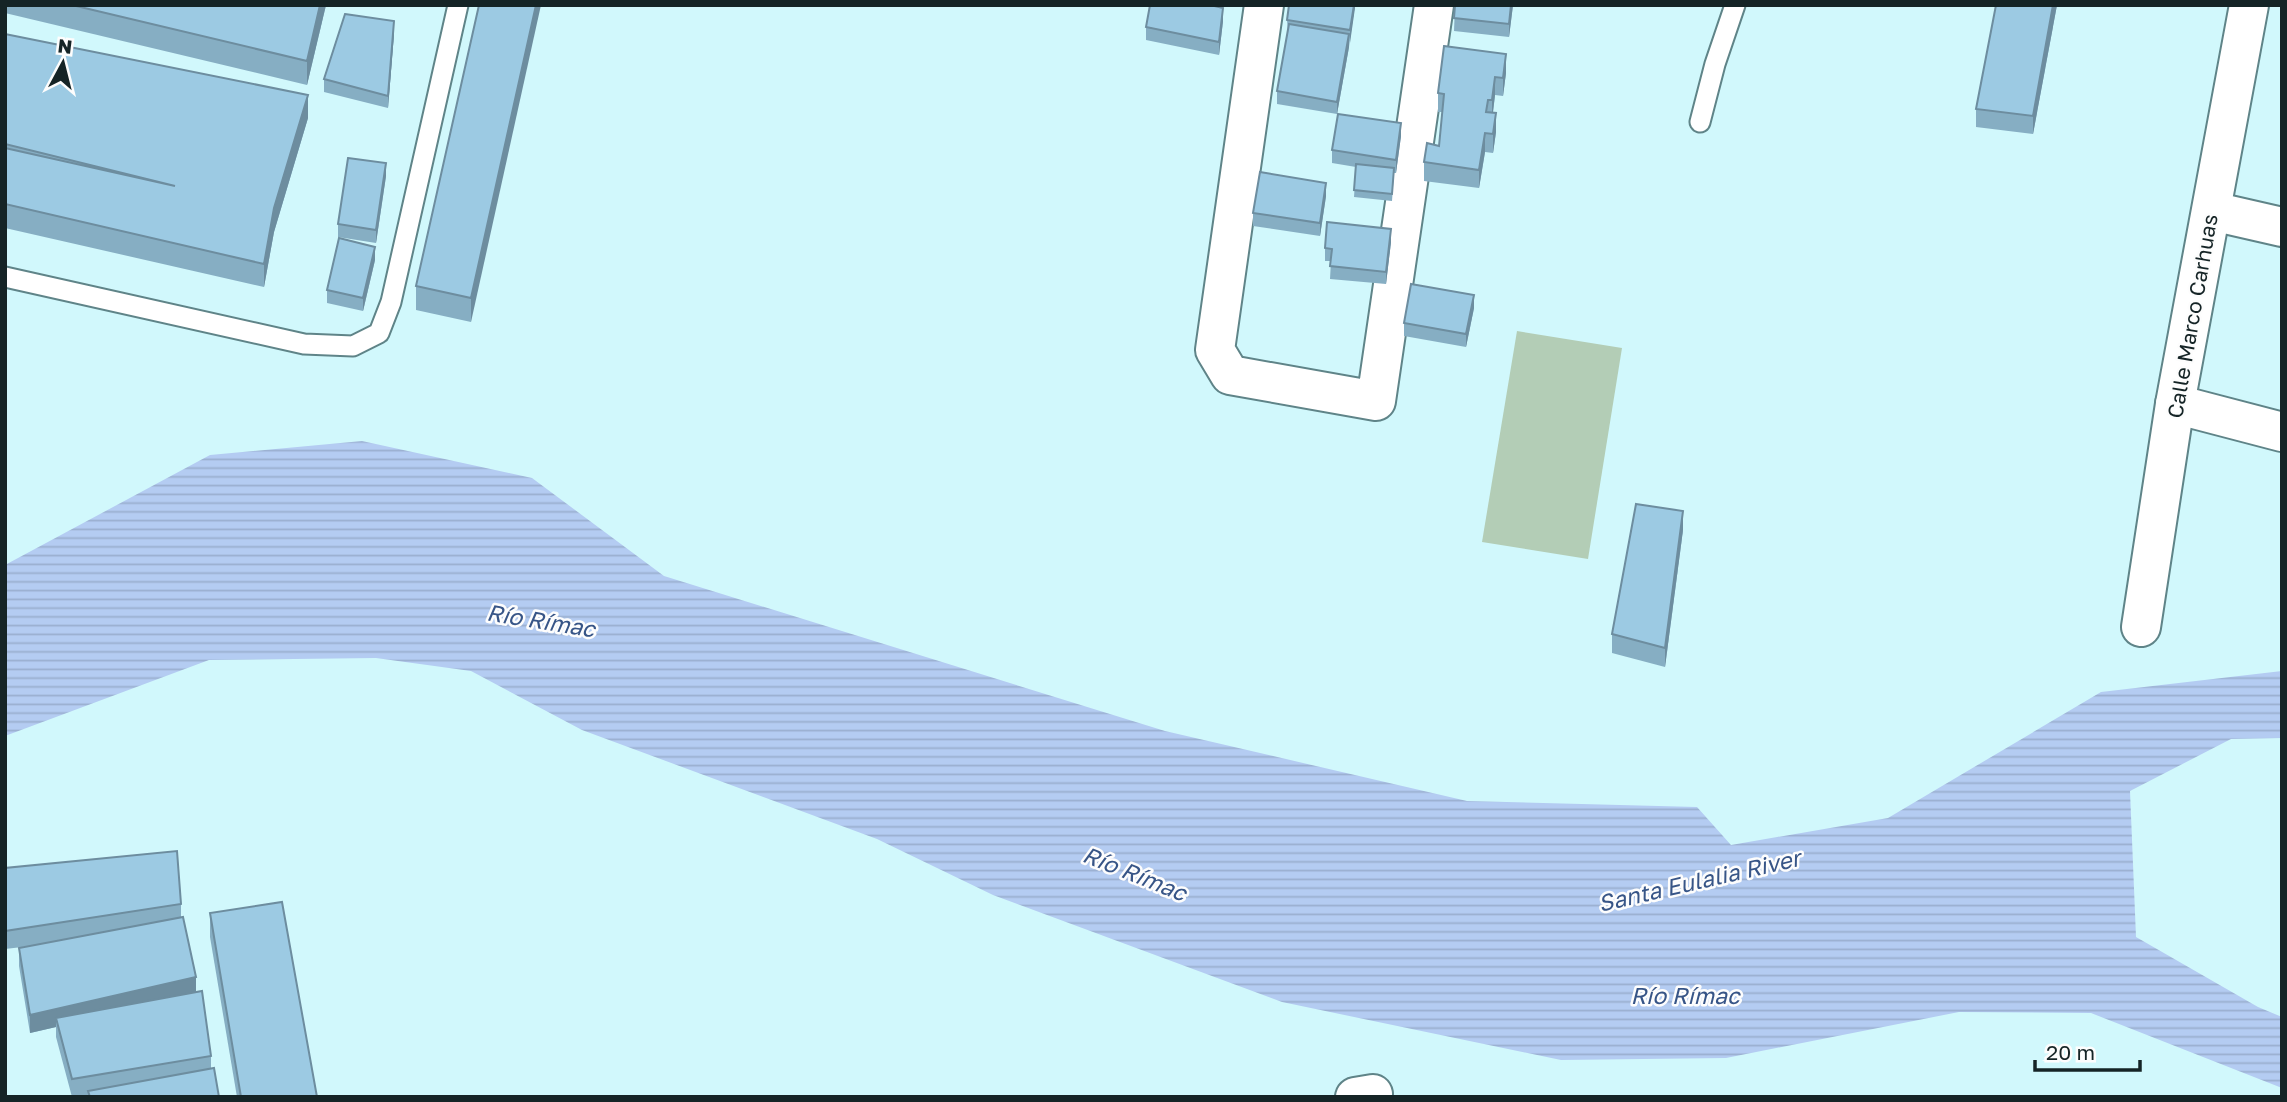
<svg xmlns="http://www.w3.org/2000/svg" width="2287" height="1102" font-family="'Golos Text',sans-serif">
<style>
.green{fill:#b3cdb6}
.water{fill:url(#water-rules)}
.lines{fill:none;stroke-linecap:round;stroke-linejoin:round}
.lane-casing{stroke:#5f8488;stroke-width:23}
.street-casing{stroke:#5f8488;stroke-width:42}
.lane{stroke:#fff;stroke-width:19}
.street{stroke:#fff;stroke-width:38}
.wall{fill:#86aec3}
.shaded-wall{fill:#6d8d9f}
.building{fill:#9ccae3;stroke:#6d8d9f;stroke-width:2}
.labels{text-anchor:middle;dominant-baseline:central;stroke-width:5;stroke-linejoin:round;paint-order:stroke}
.street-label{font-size:21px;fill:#152426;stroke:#fdfdfd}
.water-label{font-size:23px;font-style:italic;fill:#375587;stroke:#fdfdfd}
</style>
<defs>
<pattern id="water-rules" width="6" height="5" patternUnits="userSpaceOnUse" patternTransform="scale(1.75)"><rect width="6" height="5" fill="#b4ccf2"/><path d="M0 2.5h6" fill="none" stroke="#9aafcf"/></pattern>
</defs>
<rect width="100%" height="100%" fill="#d1f8fc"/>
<polygon class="green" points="1517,331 1622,348 1588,559 1482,542"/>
<polygon class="water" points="362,441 532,478 664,576 1165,731 1467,801 1697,807 1731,845 1888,818 2101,692 2282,671 2282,738 2231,739 2130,791 2136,937 2258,1007 2282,1017 2282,1088 2091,1013 1959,1012 1726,1058 1561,1060 1282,1002 993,895 877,839 582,730 471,671 376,658 209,660 5,736 5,565 210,455"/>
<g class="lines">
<defs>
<g id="lane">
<polyline points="1700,122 1715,64 1735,5"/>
<polyline points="5,277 304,344 353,346 379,333 391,302 458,5"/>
</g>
<g id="street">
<polyline points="1264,5 1215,350 1230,375 1376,401 1434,5"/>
<polyline points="2212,211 2282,227"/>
<polyline points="2175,404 2282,432"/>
<polyline points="2141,627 2175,404 2249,5"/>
<polyline points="1355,1097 1373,1094"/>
</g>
</defs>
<use href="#lane" class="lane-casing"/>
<use href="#street" class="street-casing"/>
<use href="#lane" class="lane"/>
<use href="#street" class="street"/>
</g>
<g class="wall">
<polygon points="5,5 326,5 307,85 5,13"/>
<polygon points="479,5 471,322 416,310 416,286"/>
<polygon points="1355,5 1349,47 1337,114 1277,104 1277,91 1288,33 1287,20"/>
<polygon points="1455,5 1513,5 1509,37 1454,31"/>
<polygon points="2057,5 2033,134 1976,127 1976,109"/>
<polygon points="1223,21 1219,55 1146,40 1146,27"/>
<polygon points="5,34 308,118 274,232 264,287 5,228"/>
<polygon points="394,34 388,108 324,92 324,79"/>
<polygon points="1506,73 1503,96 1495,95 1493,113 1496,132 1493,153 1485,152 1479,188 1424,181 1424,162 1439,146 1442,112 1438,112 1438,93"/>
<polygon points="1401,136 1396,173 1394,173 1392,201 1354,197 1356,167 1332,163 1332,150"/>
<polygon points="386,176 376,243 338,237 338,224"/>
<polygon points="1326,196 1320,236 1253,226 1253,213"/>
<polygon points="1391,242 1386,284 1330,279 1331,261 1325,261 1325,248"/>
<polygon points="375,260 363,311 327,303 327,290"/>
<polygon points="1474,308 1466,347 1404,336 1404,323"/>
<polygon points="1683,530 1665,667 1612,653 1612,634"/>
<polygon points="5,868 181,904 181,917 196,992 211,1056 211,1069 219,1097 88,1097 88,1095 72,1097 56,1037 56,1027 30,1033 19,966 19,948 31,946 5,949"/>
<polygon points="210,913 317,1097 237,1097 210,937"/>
</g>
<g class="shaded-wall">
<polygon points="320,5 326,5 307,85 307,61"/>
<polygon points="536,5 541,5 471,322 471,298"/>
<polygon points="1354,5 1355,5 1355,8 1350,43 1350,30"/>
<polygon points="1511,5 1513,5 1509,37 1509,24"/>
<polygon points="2053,5 2057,5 2033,134 2033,116"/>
<polygon points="1223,8 1223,21 1219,55 1219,42"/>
<polygon points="394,21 394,34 388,108 388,96"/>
<polygon points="1349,34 1349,47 1337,114 1337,102"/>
<polygon points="1506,54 1506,73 1503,96 1503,78"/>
<polygon points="1495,77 1495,95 1492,119 1492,100"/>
<polygon points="308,95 308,118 274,232 264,287 264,264 274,208"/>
<polygon points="1496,113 1496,132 1493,153 1493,134"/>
<polygon points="1401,123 1401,136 1396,173 1396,160"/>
<polygon points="1485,133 1485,152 1479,188 1479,170"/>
<polygon points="386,163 386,176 376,243 376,230"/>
<polygon points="1326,183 1326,196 1320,236 1320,223"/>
<polygon points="1391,229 1391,242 1386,284 1386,272"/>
<polygon points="375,247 375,260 363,311 363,298"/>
<polygon points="1474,295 1474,308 1466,347 1466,334"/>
<polygon points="1683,511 1683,530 1665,667 1665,648"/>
<polygon points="196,977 196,996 56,1018 56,1027 30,1033 30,1015"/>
</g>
<g class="building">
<polygon points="72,5 320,5 307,61"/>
<polygon points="479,5 536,5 471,298 416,286"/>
<polygon points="1150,5 1210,5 1223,8 1219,42 1146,27"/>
<polygon points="1289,5 1354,5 1350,30 1287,20"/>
<polygon points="1455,5 1511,5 1509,24 1454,18"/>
<polygon points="1996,5 2053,5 2033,116 1976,109"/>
<polygon points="345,14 394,21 388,96 324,79"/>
<polygon points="1289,24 1349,34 1337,102 1277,91"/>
<polygon points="5,34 308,95 274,208 264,264 5,204 5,148 175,186 5,144"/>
<polygon points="1444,46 1506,54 1503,78 1495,77 1492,100 1488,100 1486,112 1496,113 1493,134 1485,133 1479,170 1424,162 1427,143 1439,146 1444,94 1438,93"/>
<polygon points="1338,114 1401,123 1396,160 1332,150"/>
<polygon points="348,158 386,163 376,230 338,224"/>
<polygon points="1356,164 1394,168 1392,194 1354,190"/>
<polygon points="1260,172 1326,183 1320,223 1253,213"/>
<polygon points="1327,222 1391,229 1386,272 1330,266 1332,249 1325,248"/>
<polygon points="339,238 375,247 363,298 327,290"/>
<polygon points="1411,284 1474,295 1466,334 1404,323"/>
<polygon points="1636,504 1683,511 1665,648 1612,634"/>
<polygon points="177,851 181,904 5,931 5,868"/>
<polygon points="282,902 317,1097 241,1097 210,913"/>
<polygon points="183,917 196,977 30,1015 19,948"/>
<polygon points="202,991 211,1056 72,1079 56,1018"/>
<polygon points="214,1068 219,1097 90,1097 88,1091"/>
</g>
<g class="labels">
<g class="street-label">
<text transform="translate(2192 316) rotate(-80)">Calle Marco Carhuas</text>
</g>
<g class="water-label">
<text transform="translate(541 620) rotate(9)">Río Rímac</text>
<text transform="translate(1135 873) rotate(22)">Río Rímac</text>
<text transform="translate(1699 880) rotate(-13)">Santa Eulalia River</text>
<text x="1685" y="995">Río Rímac</text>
</g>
</g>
<rect width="2287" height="1102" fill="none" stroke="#152426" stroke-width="14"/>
<g transform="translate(63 63) rotate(7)" stroke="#fdfdfd" stroke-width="5" paint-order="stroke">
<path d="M0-5L12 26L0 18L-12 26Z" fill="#152426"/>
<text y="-10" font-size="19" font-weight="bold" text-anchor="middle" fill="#152426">N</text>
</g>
<path d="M2035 1060v10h105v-10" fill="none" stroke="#152426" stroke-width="3.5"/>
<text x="2046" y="1060" font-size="21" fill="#152426" stroke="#fdfdfd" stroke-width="5" paint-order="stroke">20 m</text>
</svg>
